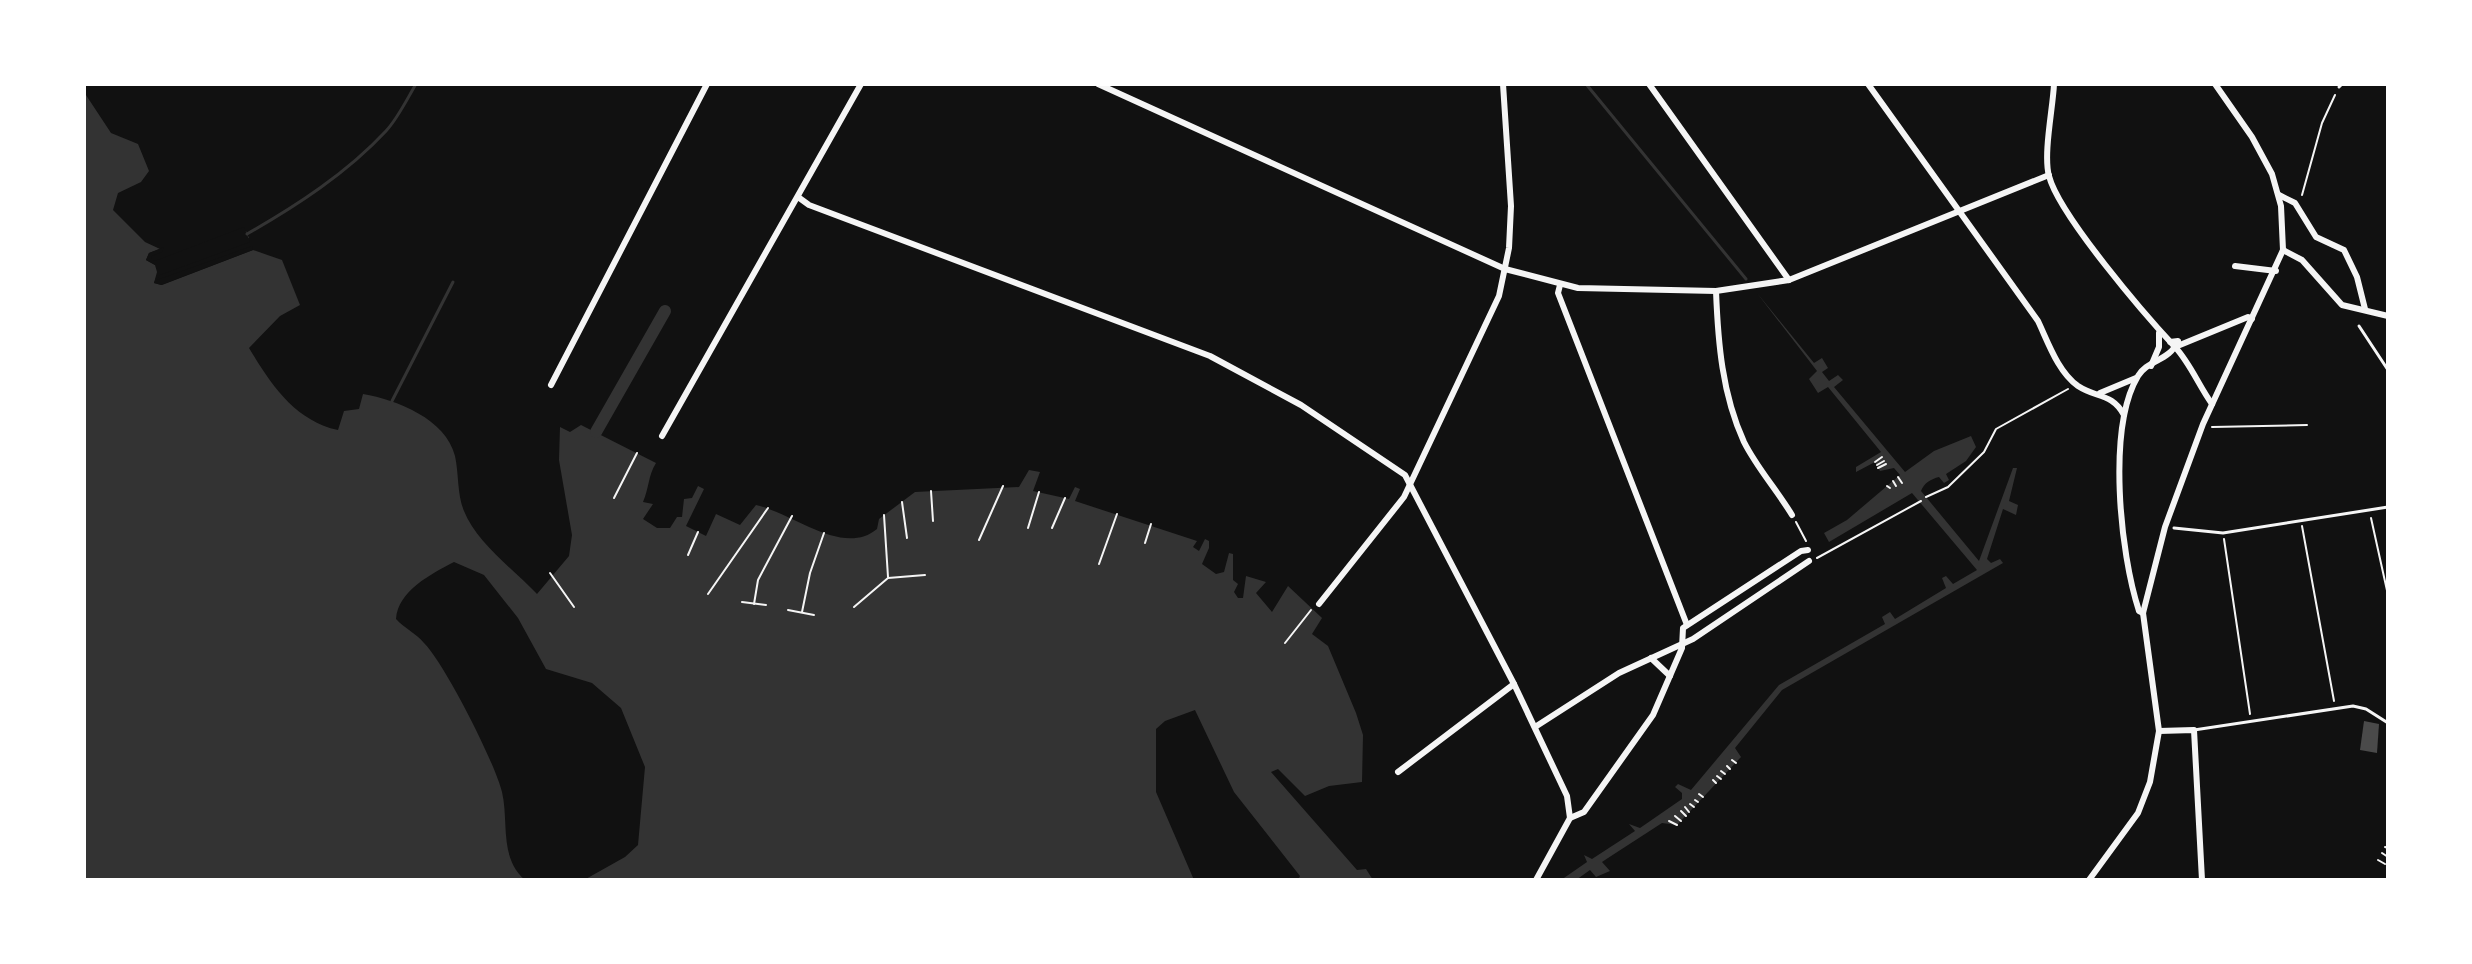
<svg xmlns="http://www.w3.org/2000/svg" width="2472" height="964" font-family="'Fira Sans',sans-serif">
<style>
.water{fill:#333}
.pier{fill:#111}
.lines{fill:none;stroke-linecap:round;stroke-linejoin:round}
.stream{stroke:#333;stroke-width:3}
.canal{stroke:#333;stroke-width:12}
.building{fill:#4a4a4a}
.path{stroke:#f5f5f5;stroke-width:2}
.service{stroke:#f5f5f5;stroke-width:3}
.minor{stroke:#f5f5f5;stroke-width:6}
</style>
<rect width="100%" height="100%" fill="#111"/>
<g class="water">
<path d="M 84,92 L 111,133 L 138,144 L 149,171 L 141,182 L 118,193 L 113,210 L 145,242 L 160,249 L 149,253 L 146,260 L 155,265 L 246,231 L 249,238 L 158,272 L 154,283 L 162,285 L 253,250 L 282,260 L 300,305 L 280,316 L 249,348 C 271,384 294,420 338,430 L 344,411 L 359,409 L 363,394 C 397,400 446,419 455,456 C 459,474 457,495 464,511 C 476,542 515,571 537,594 L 569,556 L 572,535 L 559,460 L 560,427 L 570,432 L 581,425 L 656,463 C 648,476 649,488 643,502 L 653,504 L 643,519 L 657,528 L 670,528 L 677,517 L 682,517 L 684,499 L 692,498 L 698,486 L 704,489 L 686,526 L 706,536 L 716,514 L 740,525 L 756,505 C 795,514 843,557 877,529 L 879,519 L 915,492 L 1019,487 L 1029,470 L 1040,472 L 1033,491 L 1069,499 L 1075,487 L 1080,489 L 1075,501 L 1197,541 L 1193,547 L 1199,551 L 1205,539 L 1209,541 L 1209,548 L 1202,564 L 1216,574 L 1224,572 L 1229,553 L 1233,554 L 1233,580 L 1238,584 L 1234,592 L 1238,598 L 1243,598 L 1246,576 L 1266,582 L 1256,593 L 1272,612 L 1288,586 L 1322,618 L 1312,634 L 1328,646 L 1356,713 L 1363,735 L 1362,782 L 1329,786 L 1305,796 L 1278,769 L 1271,772 L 1357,870 L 1366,869 L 1373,880 L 1298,880 L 1300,876 L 1234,792 L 1195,710 L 1165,721 L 1156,729 L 1156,792 L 1194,880 L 584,880 L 625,857 L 638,845 L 645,767 L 621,708 L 592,683 L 546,669 L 518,618 L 484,575 L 454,562 C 431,574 398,591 396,619 C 405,629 416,633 424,643 C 445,664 495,763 502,792 C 509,822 499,858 525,880 L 84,880 Z"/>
<path d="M 1757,293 L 1814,363 L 1822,358 L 1828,368 L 1822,372 L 1829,381 L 1838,375 L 1843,380 L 1834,387 L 1905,472 L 1934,451 L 1971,436 L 1976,447 L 1966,461 L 1946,474 L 1949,480 L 1944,483 L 1939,477 C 1931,479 1924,483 1921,491 L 1979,561 L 2013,468 L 2017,468 L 2009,501 L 2018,505 L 2016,515 L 2003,509 L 1987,559 L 1991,563 L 2000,559 L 2003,563 L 1782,690 L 1735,748 L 1741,757 L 1677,825 L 1662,823 L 1608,858 L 1602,862 L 1610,871 L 1596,877 L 1590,870 L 1576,880 L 1561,880 L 1587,862 L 1584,855 L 1592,859 L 1635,831 L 1629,824 L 1640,828 L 1682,799 L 1682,793 L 1675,787 L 1678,784 L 1691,790 L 1779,685 L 1885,624 L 1882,617 L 1890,612 L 1895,619 L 1946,588 L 1942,578 L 1946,576 L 1953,584 L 1977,570 L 1912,493 L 1829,542 L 1824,533 L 1847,520 L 1900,475 L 1894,468 L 1880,471 L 1875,462 L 1856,472 L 1856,467 L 1881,452 L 1828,387 L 1818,393 L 1809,379 L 1817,371 Z"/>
</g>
<polygon class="pier" points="244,227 250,242 160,275 157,280 252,246 253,250 161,285 154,283 157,272 155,265 146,260 149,253 164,247 162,252 152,256 151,259 155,261"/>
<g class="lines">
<g class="stream">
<polyline points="1586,84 1746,279"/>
<path d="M 247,234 C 296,206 347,173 386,131 C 398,118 407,99 416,84"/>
<polyline points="392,401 453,282"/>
</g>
<polyline class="canal" points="596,432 665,311"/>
</g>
<polygon class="building" points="2364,721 2379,724 2377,753 2360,750"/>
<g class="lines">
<g class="path">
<polyline points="2302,195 2322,123 2335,95"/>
<polyline points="2212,427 2307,425"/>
<polyline points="1875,462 1882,457"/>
<polyline points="1877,465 1884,461"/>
<polyline points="1878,468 1886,464"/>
<polyline points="1898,477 1902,483"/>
<polyline points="1893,481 1896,486"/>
<polyline points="1887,486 1890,488"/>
<polyline points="931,491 933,521"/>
<polyline points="1926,497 1948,487 1984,452 1996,429 2068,389"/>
<polyline points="614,498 637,453"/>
<polyline points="902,502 907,538"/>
<polyline points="884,515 888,577"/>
<polyline points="2371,518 2388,595"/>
<polyline points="1796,522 1806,541"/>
<polyline points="2302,526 2334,701"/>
<polyline points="1028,528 1039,492"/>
<polyline points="1052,528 1065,498"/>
<polyline points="2224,539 2250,714"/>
<polyline points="979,540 1003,486"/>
<polyline points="1145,543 1151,524"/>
<polyline points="688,555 698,532"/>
<polyline points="1817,558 1921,501"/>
<polyline points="1099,564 1117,514"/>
<polyline points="550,573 574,607"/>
<polyline points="708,594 768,508"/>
<polyline points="742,602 766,605"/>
<polyline points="754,604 758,580 792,516"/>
<polyline points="854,607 888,578 925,575"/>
<polyline points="788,610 814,615"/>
<polyline points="802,612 810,573 824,533"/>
<polyline points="1285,643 1311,610"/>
<polyline points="1732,760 1736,763"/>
<polyline points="1727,766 1730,769"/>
<polyline points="1721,771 1725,774"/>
<polyline points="1717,776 1721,779"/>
<polyline points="1713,780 1716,783"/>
<polyline points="1699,794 1703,797"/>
<polyline points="1695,800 1698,802"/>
<polyline points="1690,804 1694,807"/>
<polyline points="1685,807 1689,812"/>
<polyline points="1681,811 1686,816"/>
<polyline points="1675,816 1681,821"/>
<polyline points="1669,821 1677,825"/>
<polyline points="2385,847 2388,848"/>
<polyline points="2382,853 2388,857"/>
<polyline points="2378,860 2385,864"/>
</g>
<g class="service">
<polyline points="2339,87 2342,84"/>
<polyline points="2359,326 2388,370"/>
<polyline points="2174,528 2223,533 2388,507"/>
<polyline points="2194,730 2353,706 2366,709 2388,723"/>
</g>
<g class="minor">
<polyline points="1098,84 1505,269 1578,288 1716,291 1789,280 2049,175"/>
<polyline points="1649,84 1789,280"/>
<path d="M 1868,84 L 2038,321 C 2048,342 2058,372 2078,386 C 2096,398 2112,393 2124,415"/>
<path d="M 2054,84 C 2053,108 2043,154 2049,176 C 2059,215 2146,316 2175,347 C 2190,363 2199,386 2212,404"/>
<polyline points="2279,195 2295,203 2316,237 2344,250 2357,277 2365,309"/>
<polyline points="798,197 809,205 1210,356 1301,405 1405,475 1514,684 1567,796 1570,818 1536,880"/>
<polyline points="2283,250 2302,260 2342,305 2388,316"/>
<polyline points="2235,266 2276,271"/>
<polyline points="1560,285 1558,293 1687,625"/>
<path d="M 1716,291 C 1718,342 1722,394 1744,442 C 1757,468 1777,490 1792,515"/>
<polyline points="2175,347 2248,317 2252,319"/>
<polyline points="2151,366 2159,347 2159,333"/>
<polyline points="551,385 707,84"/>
<polyline points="2100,393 2136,378"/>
<polyline points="662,436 861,84"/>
<polyline points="1319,604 1404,497 1499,296 1509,248 1511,206 1503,84"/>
<path d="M 2143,613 L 2139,611 C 2120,553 2107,428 2138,376 C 2147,360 2170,361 2178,341 L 2170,342"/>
<polyline points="1651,658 1670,676"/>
<polyline points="1535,727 1619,673 1693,639 1809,561"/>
<polyline points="2159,731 2194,730 2202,880"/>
<polyline points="1398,772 1514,684"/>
<polyline points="1570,818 1584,812 1653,715 1682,648 1683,628 1801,551 1808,550"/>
<polyline points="2089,880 2138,813 2150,782 2159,731 2143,613 2165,527 2203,424 2283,250 2281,206 2272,174 2252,137 2215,84"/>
</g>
</g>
<rect width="2472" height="964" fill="none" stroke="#ffffff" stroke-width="172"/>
</svg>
